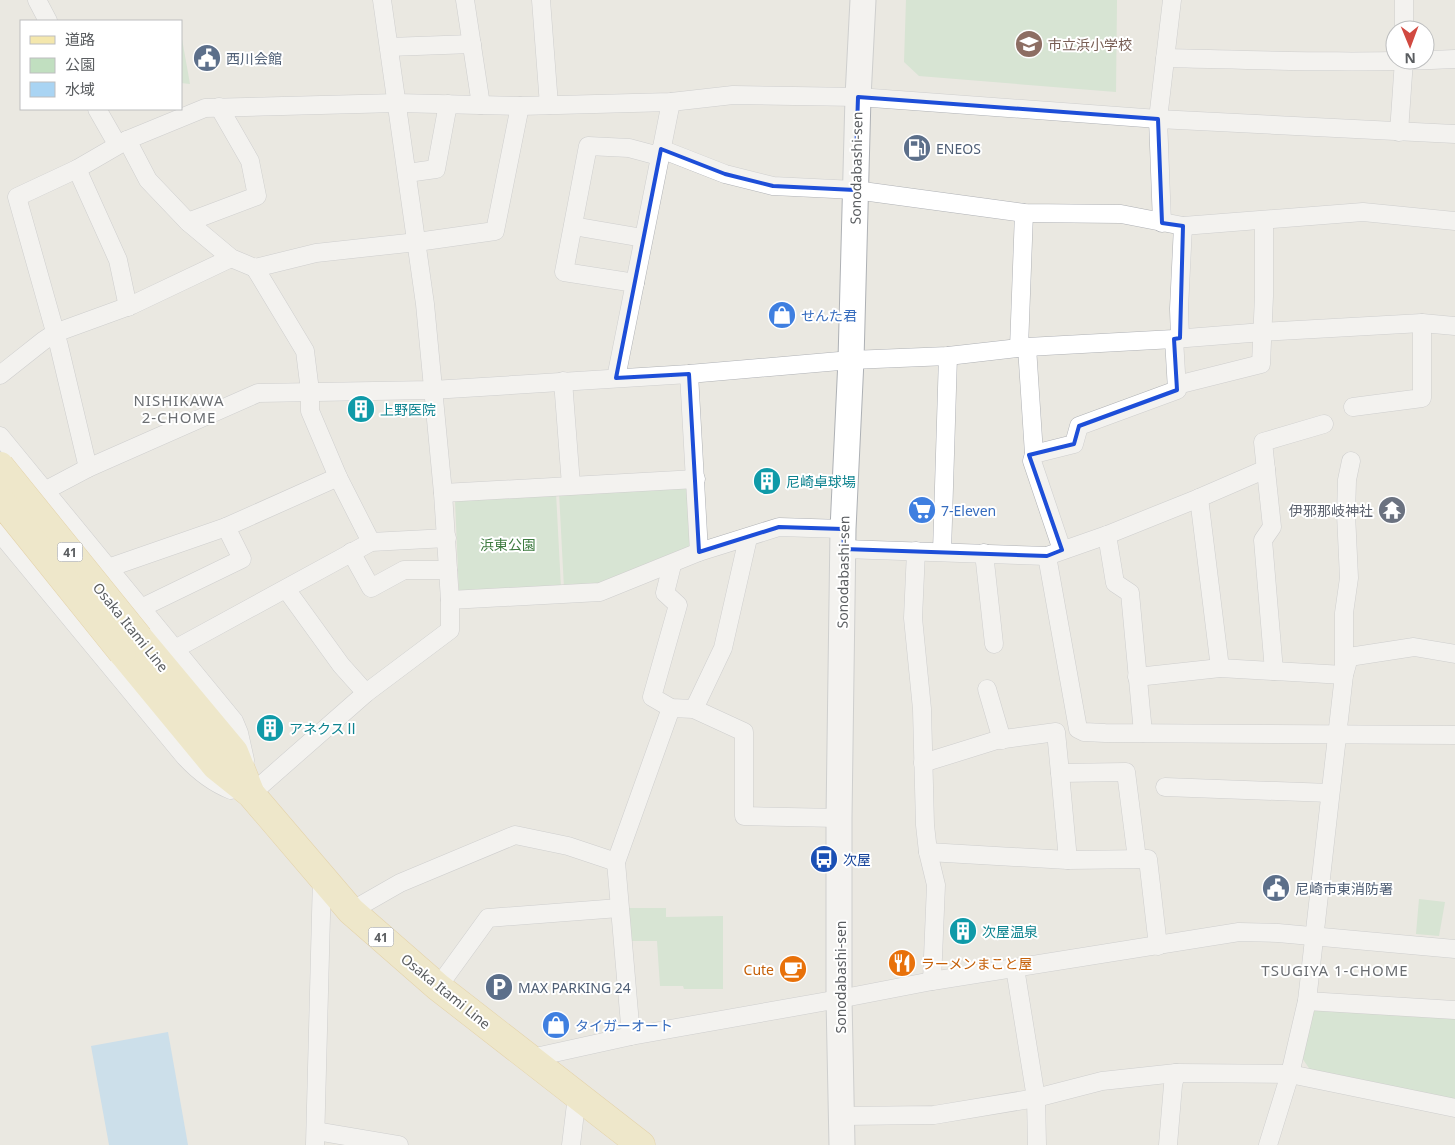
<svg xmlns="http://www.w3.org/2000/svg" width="1455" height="1145" font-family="'Noto Sans','Noto Sans JP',sans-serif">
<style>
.green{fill:#c1dfc0}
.water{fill:#a9d4f3}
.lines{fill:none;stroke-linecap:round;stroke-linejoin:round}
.street-casing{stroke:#afb1b5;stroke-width:19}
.secondary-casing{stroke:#aeb1b5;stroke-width:27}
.primary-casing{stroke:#deba67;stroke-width:29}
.street{stroke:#fff;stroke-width:18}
.secondary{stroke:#fff;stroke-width:25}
.primary{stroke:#f4e7ad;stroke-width:28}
.primary-bridge-casing{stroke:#deba67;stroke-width:29;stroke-linecap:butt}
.primary-bridge{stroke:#f4e7ad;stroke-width:28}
.marked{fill:none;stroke:#1d4ed8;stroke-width:4;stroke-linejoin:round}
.labels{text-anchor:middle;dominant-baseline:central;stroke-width:4;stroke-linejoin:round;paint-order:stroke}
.shield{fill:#fff;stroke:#8c8e90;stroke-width:1}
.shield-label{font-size:12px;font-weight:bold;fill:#5a5d60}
.education-label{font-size:14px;fill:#785e54;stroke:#fff;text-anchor:start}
.service-label{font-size:14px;fill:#4e5e75;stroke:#fff;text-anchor:start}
.street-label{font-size:14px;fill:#5a5d60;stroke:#fff}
.shop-label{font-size:14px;fill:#366cbe;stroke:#fff;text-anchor:start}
.culture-label{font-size:14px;fill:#0d838f;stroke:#fff;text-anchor:start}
.worship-label{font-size:14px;fill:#5b616d;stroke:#fff;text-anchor:end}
.park-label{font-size:14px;fill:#3e7b40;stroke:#fff}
.transit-label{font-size:14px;fill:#164399;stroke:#fff;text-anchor:start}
.food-label{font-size:14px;fill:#c56008;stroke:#fff;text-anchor:start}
.neighbourhood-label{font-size:15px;letter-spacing:1px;fill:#6b6e72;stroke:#fff}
</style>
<rect width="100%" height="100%" fill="#eae8e1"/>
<g class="green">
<polygon points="906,0 1117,0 1116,92 919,76 904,62"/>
<polygon points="181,38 182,39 190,84 181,83"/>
<polygon points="685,485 691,490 694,545 599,586 564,588 559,492"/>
<polygon points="556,493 561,588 459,594 455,500"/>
<polygon points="1419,899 1445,902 1439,936 1416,934"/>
<polygon points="626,908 666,908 666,917 723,916 723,989 684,989 683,986 660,986 657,941 628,941"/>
<polygon points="1320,1007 1455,1016 1455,1098 1453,1099 1311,1071 1302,1058 1313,1012"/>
</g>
<polygon class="water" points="168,1032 188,1145 109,1145 91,1046"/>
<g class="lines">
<defs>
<g id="street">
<polyline points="37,0 48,21"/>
<polyline points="465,0 481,105"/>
<polyline points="541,0 549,105"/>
<polyline points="1404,30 1404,0"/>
<polyline points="389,47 472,44"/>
<path d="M 1165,58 C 1262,60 1359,64 1455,59"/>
<polyline points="97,109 117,144"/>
<polyline points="1399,132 1404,60"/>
<polyline points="127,140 148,180 188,222 231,258 255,268 316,253 417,242 495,231 520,106"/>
<polyline points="661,149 725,174 773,186 855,190 1024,213 1121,214 1183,226 1363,212 1455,221"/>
<polyline points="77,169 118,260 128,307"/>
<polyline points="407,173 436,169 448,104"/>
<polyline points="188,222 257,196 250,161 219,107"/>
<polyline points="1162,223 1158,119 1172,0"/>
<polyline points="573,226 643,238"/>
<polyline points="255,268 305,351 310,391 310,411 338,477 371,542"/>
<polyline points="635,283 564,272 588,146 629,148 659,156"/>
<polyline points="1180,338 1179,309 1183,226"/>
<polyline points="1027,347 1034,454 1032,461 1062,550"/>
<polyline points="1019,348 1024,213"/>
<polyline points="689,374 699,552"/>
<polyline points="0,375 43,341 55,333 132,305 231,258"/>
<polyline points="616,378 671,102"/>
<polyline points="563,381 571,485"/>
<polyline points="1177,385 1261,364 1264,296 1264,221"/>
<polyline points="1353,407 1422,398 1422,323"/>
<polyline points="0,436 234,721 239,733 245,760"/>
<polyline points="1034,454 1074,444 1079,426 1177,390 1174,339"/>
<polyline points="88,468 59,346 17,197 77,169 127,140 205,108 397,103 520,106 671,102 733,95 858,97 1158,119 1455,134"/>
<polyline points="443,493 696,479"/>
<polyline points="1199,498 1220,668"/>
<polyline points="20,504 88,468 258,393 432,390 689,374 851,360 948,356 1027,347 1174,339 1263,332 1422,323 1455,326"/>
<path d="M 0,533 L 185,757 C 198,771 213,783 231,790"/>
<polyline points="1107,535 1115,583 1130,593 1143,733"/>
<polyline points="844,549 1047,556 1107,535 1199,498 1266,469"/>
<polyline points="916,551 913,618 922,709 925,825 928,852 936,885 932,981"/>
<polyline points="351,552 371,588 404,570 448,570"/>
<polyline points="942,552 948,356"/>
<polyline points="984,553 994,644"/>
<polyline points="1047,556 1078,729 1084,732 1105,733 1455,735"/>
<polyline points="672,565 665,593 678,605 652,697 671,708 694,709 744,732 744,816 839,818"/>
<polyline points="108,568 226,527 338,477"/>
<polyline points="286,589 341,665 366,693"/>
<polyline points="450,600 600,592 699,552 779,527 843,529"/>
<polyline points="141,608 242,559 226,527"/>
<polyline points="175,649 371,542 447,538"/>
<polyline points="1274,671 1263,540 1272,527 1263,442 1324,424"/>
<polyline points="1137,677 1220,668 1344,675 1344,613 1349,578 1346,514 1347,480 1351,461"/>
<polyline points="987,689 1002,740"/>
<polyline points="694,709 723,648 748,538"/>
<polyline points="923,763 997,740 1056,732 1060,773 1126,772 1137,859"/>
<polyline points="1060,773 1068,860"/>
<polyline points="1165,787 1330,793"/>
<polyline points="251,794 366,693 450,630 450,600 443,493 425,304 382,0"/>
<polyline points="928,852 1068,860 1148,859 1158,946"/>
<polyline points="351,911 400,883 515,835 568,846 616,862"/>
<polyline points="1015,968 1036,1098 1037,1145"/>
<polyline points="438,987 488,918 619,908"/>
<polyline points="1307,1001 1455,1010"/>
<polyline points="631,1036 616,862 671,708"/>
<polyline points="531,1058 631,1036 839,999 932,981 1239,932 1278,933 1455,949"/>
<polyline points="842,1116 934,1115 1036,1098 1102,1081 1176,1073 1290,1074 1455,1108"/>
<polyline points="316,1131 399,1145"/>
<polyline points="315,1145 322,877"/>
<polyline points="571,1145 577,1096"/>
<polyline points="1168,1145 1173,1085 1176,1073"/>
<polyline points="1268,1145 1290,1074 1307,1001 1344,675 1349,657 1414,647 1455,654"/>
</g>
<polyline id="secondary" points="842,1145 839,999 839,818 843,529 851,360 858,97 863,0"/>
<g id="primary">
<polyline points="139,638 234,752 250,792"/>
<polyline points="122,652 216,766 251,794 351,911 438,987 641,1145"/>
</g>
</defs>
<use href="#street" class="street-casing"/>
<use href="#secondary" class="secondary-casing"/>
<use href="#primary" class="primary-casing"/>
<use href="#street" class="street"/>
<use href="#secondary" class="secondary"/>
<use href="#primary" class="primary"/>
<defs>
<g id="primary-bridge">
<polyline points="0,466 139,638"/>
<polyline points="0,500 122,652"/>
</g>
</defs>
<use href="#primary-bridge" class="primary-bridge-casing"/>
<use href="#primary-bridge" class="primary-bridge"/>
</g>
<path d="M0 0H1455V1145H0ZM 858,97 L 1158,119 L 1162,223 L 1183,226 L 1180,338 L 1174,339 L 1177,390 L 1079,426 L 1074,444 L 1029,455 L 1062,550 L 1047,556 L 844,549 L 843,529 L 779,527 L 699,552 L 689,374 L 616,378 L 661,149 L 725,174 L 773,186 L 855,190 Z" fill="#eae8e1" fill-opacity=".55" fill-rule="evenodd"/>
<path class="marked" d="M 858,97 L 1158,119 L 1162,223 L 1183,226 L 1180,338 L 1174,339 L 1177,390 L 1079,426 L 1074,444 L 1029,455 L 1062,550 L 1047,556 L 844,549 L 843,529 L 779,527 L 699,552 L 689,374 L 616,378 L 661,149 L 725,174 L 773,186 L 855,190 Z"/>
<defs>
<symbol id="school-disc" viewBox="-11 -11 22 22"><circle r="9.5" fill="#8d6e63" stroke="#fff"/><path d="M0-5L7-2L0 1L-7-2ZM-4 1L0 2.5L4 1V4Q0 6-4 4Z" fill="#fff"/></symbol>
<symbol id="civic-disc" viewBox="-11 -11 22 22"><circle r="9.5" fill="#5c6f8a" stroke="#fff"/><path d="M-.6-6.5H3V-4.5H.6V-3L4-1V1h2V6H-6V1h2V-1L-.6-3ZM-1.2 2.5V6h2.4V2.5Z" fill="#fff"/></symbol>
<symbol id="fuel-disc" viewBox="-11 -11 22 22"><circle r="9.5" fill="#5c6f8a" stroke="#fff"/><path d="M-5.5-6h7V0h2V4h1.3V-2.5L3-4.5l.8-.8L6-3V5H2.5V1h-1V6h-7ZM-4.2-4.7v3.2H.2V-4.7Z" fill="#fff"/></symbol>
<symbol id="shop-disc" viewBox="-11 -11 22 22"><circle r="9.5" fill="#3f7fe0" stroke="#fff"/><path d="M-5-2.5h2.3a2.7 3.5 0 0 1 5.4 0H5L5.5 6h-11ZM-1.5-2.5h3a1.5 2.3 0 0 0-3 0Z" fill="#fff"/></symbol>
<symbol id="building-disc" viewBox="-11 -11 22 22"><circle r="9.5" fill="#0f9aa8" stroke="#fff"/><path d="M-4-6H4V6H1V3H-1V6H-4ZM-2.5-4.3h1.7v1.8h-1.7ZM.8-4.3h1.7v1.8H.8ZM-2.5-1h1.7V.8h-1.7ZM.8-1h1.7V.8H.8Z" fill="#fff"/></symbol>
<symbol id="supermarket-disc" viewBox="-11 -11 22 22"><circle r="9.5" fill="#3f7fe0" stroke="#fff"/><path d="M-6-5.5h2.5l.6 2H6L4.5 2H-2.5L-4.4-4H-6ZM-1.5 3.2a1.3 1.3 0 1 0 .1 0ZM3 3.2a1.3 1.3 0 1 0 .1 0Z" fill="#fff"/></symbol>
<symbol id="temple-disc" viewBox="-11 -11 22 22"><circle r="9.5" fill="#6b7280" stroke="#fff"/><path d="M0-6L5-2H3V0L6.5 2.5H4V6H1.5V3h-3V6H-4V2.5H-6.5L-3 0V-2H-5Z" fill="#fff"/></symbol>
<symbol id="bus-disc" viewBox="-11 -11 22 22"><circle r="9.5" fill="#1a4fb4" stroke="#fff"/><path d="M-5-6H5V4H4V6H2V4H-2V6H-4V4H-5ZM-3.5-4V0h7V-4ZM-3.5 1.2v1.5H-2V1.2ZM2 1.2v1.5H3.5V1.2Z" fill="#fff"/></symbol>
<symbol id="restaurant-disc" viewBox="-11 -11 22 22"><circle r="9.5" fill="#e8710a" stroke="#fff"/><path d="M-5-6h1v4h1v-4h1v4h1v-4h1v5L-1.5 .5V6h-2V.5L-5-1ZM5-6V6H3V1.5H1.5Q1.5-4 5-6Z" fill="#fff"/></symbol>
<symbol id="cafe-disc" viewBox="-11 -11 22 22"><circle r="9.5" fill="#e8710a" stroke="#fff"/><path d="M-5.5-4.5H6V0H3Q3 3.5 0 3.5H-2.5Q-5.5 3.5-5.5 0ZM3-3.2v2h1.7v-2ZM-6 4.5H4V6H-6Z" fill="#fff"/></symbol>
<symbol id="parking-disc" viewBox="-11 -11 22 22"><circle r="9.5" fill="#5c6f8a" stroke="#fff"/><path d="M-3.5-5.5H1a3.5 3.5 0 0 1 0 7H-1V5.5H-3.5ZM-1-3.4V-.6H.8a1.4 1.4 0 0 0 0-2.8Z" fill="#fff"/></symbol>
</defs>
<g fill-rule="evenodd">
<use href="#school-disc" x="1013" y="28" width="32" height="32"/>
<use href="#civic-disc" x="191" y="42" width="32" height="32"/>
<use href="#fuel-disc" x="901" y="132" width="32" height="32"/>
<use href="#shop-disc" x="766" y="299" width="32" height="32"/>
<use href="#building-disc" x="345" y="393" width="32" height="32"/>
<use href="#building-disc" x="751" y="465" width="32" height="32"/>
<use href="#supermarket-disc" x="906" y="494" width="32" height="32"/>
<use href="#temple-disc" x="1376" y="494" width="32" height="32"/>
<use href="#building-disc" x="254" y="712" width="32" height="32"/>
<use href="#bus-disc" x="808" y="843" width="32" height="32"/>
<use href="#civic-disc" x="1260" y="872" width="32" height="32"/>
<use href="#building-disc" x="947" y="915" width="32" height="32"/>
<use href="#restaurant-disc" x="886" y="947" width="32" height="32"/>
<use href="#cafe-disc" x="777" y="953" width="32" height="32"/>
<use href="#parking-disc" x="483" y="971" width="32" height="32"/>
<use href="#shop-disc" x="540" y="1009" width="32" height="32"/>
</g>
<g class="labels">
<g class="shield">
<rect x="57.5" y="542.5" width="25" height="19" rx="4"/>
<rect x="368.5" y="927.5" width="25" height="19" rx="4"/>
</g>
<g class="shield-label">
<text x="70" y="552">41</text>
<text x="381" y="937">41</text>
</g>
<g class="education-label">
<text x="1048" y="44">市立浜小学校</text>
</g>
<g class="service-label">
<text x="226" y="58">西川会館</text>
<text x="936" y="148">ENEOS</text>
<text x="1295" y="888">尼崎市東消防署</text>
<text x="518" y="987">MAX PARKING 24</text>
</g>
<g class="street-label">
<text transform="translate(856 168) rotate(-89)">Sonodabashi-sen</text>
<text transform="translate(843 572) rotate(-89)">Sonodabashi-sen</text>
<text transform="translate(131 627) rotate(51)">Osaka Itami Line</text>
<text transform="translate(840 977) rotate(-90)">Sonodabashi-sen</text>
<text transform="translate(446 991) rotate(39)">Osaka Itami Line</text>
</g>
<g class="shop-label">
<text x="801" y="315">せんた君</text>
<text x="941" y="510">7-Eleven</text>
<text x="575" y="1025">タイガーオート</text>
</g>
<g class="culture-label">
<text x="380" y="409">上野医院</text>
<text x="786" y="481">尼崎卓球場</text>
<text x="289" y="728">アネクスⅡ</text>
<text x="982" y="931">次屋温泉</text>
</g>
<g class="worship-label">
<text x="1373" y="510">伊邪那岐神社</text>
</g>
<g class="park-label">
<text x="508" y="544">浜東公園</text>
</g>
<g class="transit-label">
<text x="843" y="859">次屋</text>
</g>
<g class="food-label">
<text x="921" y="963">ラーメンまこと屋</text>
<text x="774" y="969" text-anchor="end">Cute</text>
</g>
<g class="neighbourhood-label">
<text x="179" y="400">NISHIKAWA<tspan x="179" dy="17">2-CHOME</tspan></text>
<text x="1335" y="970">TSUGIYA 1-CHOME</text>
</g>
</g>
<rect x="20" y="20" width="162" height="90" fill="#ffffff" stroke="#bdbebf"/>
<rect x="30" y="36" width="25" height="8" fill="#f4e7ad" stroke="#bdbebf"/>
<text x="65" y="45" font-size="15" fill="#5a5d60">道路</text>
<rect x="30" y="58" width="25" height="15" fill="#c1dfc0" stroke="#bdbebf"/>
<text x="65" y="70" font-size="15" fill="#5a5d60">公園</text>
<rect x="30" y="82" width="25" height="15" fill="#a9d4f3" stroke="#bdbebf"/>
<text x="65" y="95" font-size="15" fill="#5a5d60">水域</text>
<g transform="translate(1410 45) rotate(179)"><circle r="24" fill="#ffffff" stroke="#bdbebf"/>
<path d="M0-4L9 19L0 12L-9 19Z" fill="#d14940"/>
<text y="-8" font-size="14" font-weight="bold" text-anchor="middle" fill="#5a5d60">N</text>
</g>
</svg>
